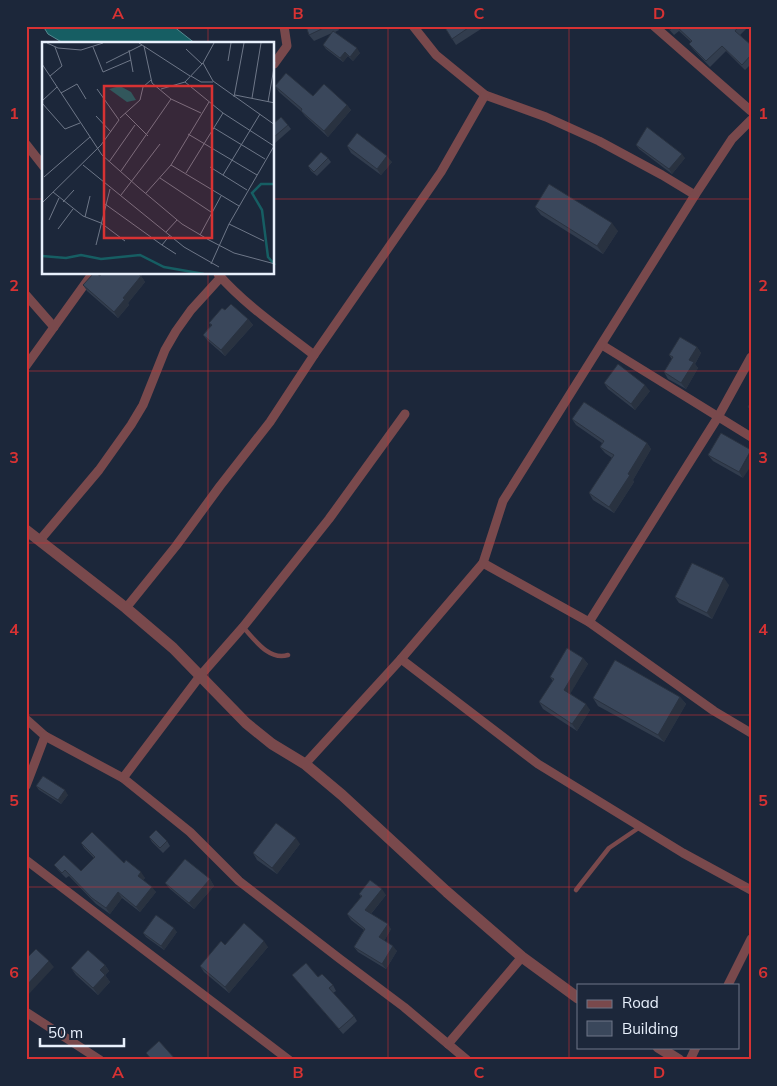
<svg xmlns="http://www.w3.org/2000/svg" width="777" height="1086" font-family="Mulish,sans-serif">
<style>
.water{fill:#165e63;stroke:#558a91}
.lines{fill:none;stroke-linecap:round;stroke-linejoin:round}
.service{stroke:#79494c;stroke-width:4.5}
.minor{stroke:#79494c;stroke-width:9}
.tertiary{stroke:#79494c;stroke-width:11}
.wall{fill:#323d4e}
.shaded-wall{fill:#293240}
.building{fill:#3a475b;stroke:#293240}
.grid{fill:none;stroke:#d73233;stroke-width:1;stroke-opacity:0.55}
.inset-river{fill:none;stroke:#165e63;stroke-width:2.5}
.inset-road{fill:none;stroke:#6e7788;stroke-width:1}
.view{fill:#d73233;fill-opacity:0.15;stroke:#d73233;stroke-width:2.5}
.inset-edge{fill:none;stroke:#e8f0fc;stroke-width:2.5}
.neatline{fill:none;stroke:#d73233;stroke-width:2}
.grid-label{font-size:16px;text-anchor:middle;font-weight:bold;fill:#d73233}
</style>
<rect width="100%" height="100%" fill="#1c273a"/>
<polygon class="water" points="43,26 173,26 196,44 65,44 48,34"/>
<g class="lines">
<g class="service">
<path d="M 243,627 C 255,640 269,661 288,655"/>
<polyline points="576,890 609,848 640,827"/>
</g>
<g class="minor">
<polyline points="413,26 436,55 485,95 546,117 599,141 662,175 695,195"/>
<polyline points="654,26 751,111"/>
<polyline points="274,64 287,46 284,26"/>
<polyline points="26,144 44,167"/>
<path d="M 218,274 C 245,305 282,330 314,355"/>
<polyline points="26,295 54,327"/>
<polyline points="602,345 751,437"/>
<polyline points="26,366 92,274"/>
<polyline points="40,540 99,470 131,425 143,405 165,350 176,331 191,310 221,277"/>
<polyline points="483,563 589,622 714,711 751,733"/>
<polyline points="126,608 176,546 220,486 270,422 314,355 441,172 485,95"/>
<polyline points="589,622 718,417 751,357"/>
<polyline points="401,659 538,764 683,853 751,890"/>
<polyline points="26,719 45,736 123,778 190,832 239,881 340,959 404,1007 467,1060"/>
<polyline points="305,764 401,659 483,563 503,501 695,195 732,139 751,120"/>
<polyline points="123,778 200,676 243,627 329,519 405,414"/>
<polyline points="26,786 45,736"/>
<polyline points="26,860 289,1060"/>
<polyline points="728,985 751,939"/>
<polyline points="26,1012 100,1060"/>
<polyline points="448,1044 522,957"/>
<polyline points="690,1060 696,1047"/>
</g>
<g class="tertiary">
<polyline points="26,530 126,608 173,648 246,723 272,744 305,764 342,795 447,892 522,957 578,998"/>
<polyline points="658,1047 679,1060"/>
</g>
</g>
<g class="wall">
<polygon points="306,26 338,26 339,30 335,32 360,53 353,61 348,56 343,62 326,49 323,45 332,33 314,41 309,35"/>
<polygon points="444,26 479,26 481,29 456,45"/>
<polygon points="666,26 749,26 740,35 751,45 751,64 745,70 726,51 710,67 693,49 689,44 691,42 679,31 674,35"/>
<polygon points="275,86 347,105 351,110 328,137 305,116 301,111 279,92"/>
<polygon points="274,123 288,125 291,129 274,144"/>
<polygon points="636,145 685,158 672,174 639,149"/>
<polygon points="347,146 392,162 381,175 351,153"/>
<polygon points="328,158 331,162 317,176 311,171 308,166"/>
<polygon points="535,207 618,231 603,254 541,215"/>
<polygon points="102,274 143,274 141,276 145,282 128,303 129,305 118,318 87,291 83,285 100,276"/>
<polygon points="248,319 253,325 225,356 208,341 203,335 211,325 209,323"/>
<polygon points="697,347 701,353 695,364 698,368 686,389 668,379 664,372 672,359 669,355"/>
<polygon points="604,383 650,391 635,410 608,389"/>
<polygon points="572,419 647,443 651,449 633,480 634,482 614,513 593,500 589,493 612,458 605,453 600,447 602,443 576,425"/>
<polygon points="721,433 743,478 713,461 708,455"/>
<polygon points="729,585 712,619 679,603 675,597"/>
<polygon points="583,658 588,664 570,693 590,710 577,731 543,709 539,702 553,681 550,677"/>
<polygon points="680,697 686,704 664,742 598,706 593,698"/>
<polygon points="36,786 68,795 61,804 39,790"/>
<polygon points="149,837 167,841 170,846 163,853 152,842"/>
<polygon points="81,843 124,863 145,878 143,880 156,892 140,912 122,898 110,914 96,904 69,876 66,878 58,870 54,865 81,871 94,858 84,848"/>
<polygon points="300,844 277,874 257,860 253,853"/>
<polygon points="210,879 214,886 194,909 170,889 165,883"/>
<polygon points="359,894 386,895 371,914 391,929 384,941 397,951 386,969 358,952 354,947 364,930 351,920 347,914 361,897"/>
<polygon points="177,932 164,950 146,937 143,933"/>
<polygon points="225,945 268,947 229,993 204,972 200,966"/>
<polygon points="105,965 109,971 105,975 110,982 98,995 76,975 71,968"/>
<polygon points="292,975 318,977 333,985 336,991 333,993 354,1016 357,1021 343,1034"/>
</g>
<g class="shaded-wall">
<polygon points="357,48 360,53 353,61 350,57"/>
<polygon points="345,52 348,56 343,62 340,58"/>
<polygon points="347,105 351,110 328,137 324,131"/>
<polygon points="682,154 685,158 672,174 669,169"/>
<polygon points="387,156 392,162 381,175 377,169"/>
<polygon points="612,223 618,231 603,254 597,246"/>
<polygon points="141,276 145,282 128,303 129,305 118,318 114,312 123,298"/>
<polygon points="248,319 253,325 225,356 221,350"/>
<polygon points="697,347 701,353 695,364 698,368 686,389 681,383 689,360"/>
<polygon points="645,385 650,391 635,410 631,404"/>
<polygon points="647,443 651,449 633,480 634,482 614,513 609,507 628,474"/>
<polygon points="751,452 751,466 743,478 739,472"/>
<polygon points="724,578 729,585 712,619 707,613"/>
<polygon points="583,658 588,664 569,696 564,690"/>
<polygon points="680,697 686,704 664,742 658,735"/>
<polygon points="586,704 590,710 577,731 572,724"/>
<polygon points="65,790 68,795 61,804 58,800"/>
<polygon points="296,838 300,844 277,874 272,868"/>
<polygon points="141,872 145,878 142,882 138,876"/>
<polygon points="210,879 214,886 194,909 189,903"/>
<polygon points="152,887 156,892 140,912 136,907"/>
<polygon points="382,889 386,895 369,916 365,910"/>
<polygon points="118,892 122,898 110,914 106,908"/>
<polygon points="388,924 391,929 383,943 379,937"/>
<polygon points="174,928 177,932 164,950 161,946"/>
<polygon points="264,941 268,947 229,993 225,987"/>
<polygon points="393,946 397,951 386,969 382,964"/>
<polygon points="49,961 54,967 28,995 26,992 26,986"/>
<polygon points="105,965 109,971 104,977 100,970"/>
<polygon points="105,975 110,982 98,995 93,988"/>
<polygon points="26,1018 28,1021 26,1026"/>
</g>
<g class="building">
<polygon points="306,26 328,26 309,35"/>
<polygon points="444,26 471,26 452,39"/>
<polygon points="667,26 674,26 670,30"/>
<polygon points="676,26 739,26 735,31 751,45 751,55 742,65 722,46 706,61 689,44 692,41"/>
<polygon points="333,31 357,48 350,57 345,52 340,58 323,45"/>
<polygon points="286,73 313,96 324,84 347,105 324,131 301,111 302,109 275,86"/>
<polygon points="281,117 288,125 274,137 274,123"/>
<polygon points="647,127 682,154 669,169 636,145"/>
<polygon points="357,133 387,156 377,169 347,146"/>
<polygon points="321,152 328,158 314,172 308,166"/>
<polygon points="549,184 612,223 597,246 535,207"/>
<polygon points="93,274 97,274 100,276 102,274 138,274 141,276 123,298 125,299 114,312 83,285"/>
<polygon points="231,304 248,319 221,350 203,335 212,325 209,323 222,308 225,310"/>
<polygon points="680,337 697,347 689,360 694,362 681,383 664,372 673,357 669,355"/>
<polygon points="618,364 645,385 631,404 604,383"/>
<polygon points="584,402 647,443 628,474 630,475 609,507 589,493 614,455 600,447 604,441 572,419"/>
<polygon points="751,402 751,409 748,407"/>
<polygon points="721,433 751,450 739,472 708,455"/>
<polygon points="692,563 724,578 707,613 675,597"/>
<polygon points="567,648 583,658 564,690 586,704 572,724 539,702 554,679 550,677"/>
<polygon points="615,660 680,697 658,735 593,698"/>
<polygon points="43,776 65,790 58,800 36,786"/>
<polygon points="276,823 296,838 272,868 253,853"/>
<polygon points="156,830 167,841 160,848 149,837"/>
<polygon points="92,832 124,863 126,860 141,872 138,876 152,887 136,907 118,892 106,908 92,898 65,870 62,873 54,865 64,855 81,871 95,857 81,843"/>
<polygon points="185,859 210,879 189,903 165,883"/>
<polygon points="370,880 382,889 365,910 388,924 379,937 393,946 382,964 354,947 365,929 347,914 362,896 359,894"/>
<polygon points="156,915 174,928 161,946 143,933"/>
<polygon points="244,923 264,941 225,987 200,966 221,941 225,945"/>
<polygon points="36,949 49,961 26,986 26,955 28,957"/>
<polygon points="88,950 105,965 100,970 105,975 93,988 71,968"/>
<polygon points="306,963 318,977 322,974 333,985 329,988 354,1016 339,1029 292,975"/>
<polygon points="159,1041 176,1060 152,1060 146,1053"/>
</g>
<path class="grid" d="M 208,26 L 208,44M 388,26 L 388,1060M 569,26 L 569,1060M 26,199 L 44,199M 274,199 L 751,199M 208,274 L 208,1060M 26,371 L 751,371M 26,543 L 751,543M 26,715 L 751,715M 26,887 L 751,887"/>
<g transform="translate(42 42)">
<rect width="232" height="232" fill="#1c273a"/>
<path d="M 78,44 L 89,50 L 94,58 L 85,60 L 67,47 Z" fill="#165e63"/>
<path class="inset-river" d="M 233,142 L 219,142 L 210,151 L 220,168 L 226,215 L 233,223M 0,214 L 24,216 L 39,213 L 59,217 L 98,213 L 122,225 L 162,232"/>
<path class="inset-road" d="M 5,1 L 16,6 L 39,8 L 61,1M 97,1 L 148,34M 172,1 L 161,21 L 171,39 L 233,83M 102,4 L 110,41 L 129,57 L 159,71M 51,5 L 61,30 L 89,18M 144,7 L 160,22M 87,8 L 91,30M 186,19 L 189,1M 64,21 L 100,3M 0,22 L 60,113 L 96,145 L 140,182 L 167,198 L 192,211 L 233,222M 8,34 L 20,24 L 13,5M 149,34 L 159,40 L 171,40M 143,40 L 161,21M 119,47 L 143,40 L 181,71 L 232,104M 19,51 L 35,42 L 44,57M 193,53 L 233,61M 192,55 L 202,1M 210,56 L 219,1M 0,59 L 15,45M 226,60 L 233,20M 0,61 L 23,87 L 38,81M 83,71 L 106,94M 54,74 L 69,90M 78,76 L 98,58 L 101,45 L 109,38M 172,86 L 223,117M 146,92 L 215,133M 67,120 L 93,83M 41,123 L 142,205 L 177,225M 129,123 L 197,164M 168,125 L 205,148M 79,129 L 129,57M 144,131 L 181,71M 181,133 L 218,72M 2,135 L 48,95M 118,136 L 169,170M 11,150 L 41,174 L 59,181 L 83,199M 104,151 L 129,123 L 167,60M 79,153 L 118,102M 21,160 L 32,148M 0,161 L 59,103 L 77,78 L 55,47M 63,162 L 120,203M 43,175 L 48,154M 7,178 L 17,156M 187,182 L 222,199M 16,187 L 31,167M 124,190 L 135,178M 128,193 L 120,203 L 134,212M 158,193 L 179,154M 54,203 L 68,147M 169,222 L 187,182 L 232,104"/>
<path class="view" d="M 62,44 L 170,44 L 170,196 L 62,196 Z"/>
<rect width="232" height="232" class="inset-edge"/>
</g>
<rect width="777" height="1086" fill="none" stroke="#1c273a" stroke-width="55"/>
<rect x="577" y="984" width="162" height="65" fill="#1c273a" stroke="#6e7788"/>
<rect x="587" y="1000" width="25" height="8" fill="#79494c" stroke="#6e7788"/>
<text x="622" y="1008" font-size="15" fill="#e8f0fc">Road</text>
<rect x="587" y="1021" width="25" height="15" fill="#3a475b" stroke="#6e7788"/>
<text x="622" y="1034" font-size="15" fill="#e8f0fc">Building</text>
<path d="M40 1038v8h84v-8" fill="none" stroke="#e8f0fc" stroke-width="2.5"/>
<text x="48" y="1038" font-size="15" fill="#e8f0fc" stroke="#1c273a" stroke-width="4" paint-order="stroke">50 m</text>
<rect x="28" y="28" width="722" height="1030" class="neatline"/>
<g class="grid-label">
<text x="118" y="19">A</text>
<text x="298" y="19">B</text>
<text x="479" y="19">C</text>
<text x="659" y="19">D</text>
<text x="14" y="119">1</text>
<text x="763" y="119">1</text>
<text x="14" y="291">2</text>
<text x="763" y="291">2</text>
<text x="14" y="463">3</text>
<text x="763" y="463">3</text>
<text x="14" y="635">4</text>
<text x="763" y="635">4</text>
<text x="14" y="806">5</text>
<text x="763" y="806">5</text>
<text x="14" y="978">6</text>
<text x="763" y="978">6</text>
<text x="118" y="1078">A</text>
<text x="298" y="1078">B</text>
<text x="479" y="1078">C</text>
<text x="659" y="1078">D</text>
</g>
</svg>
